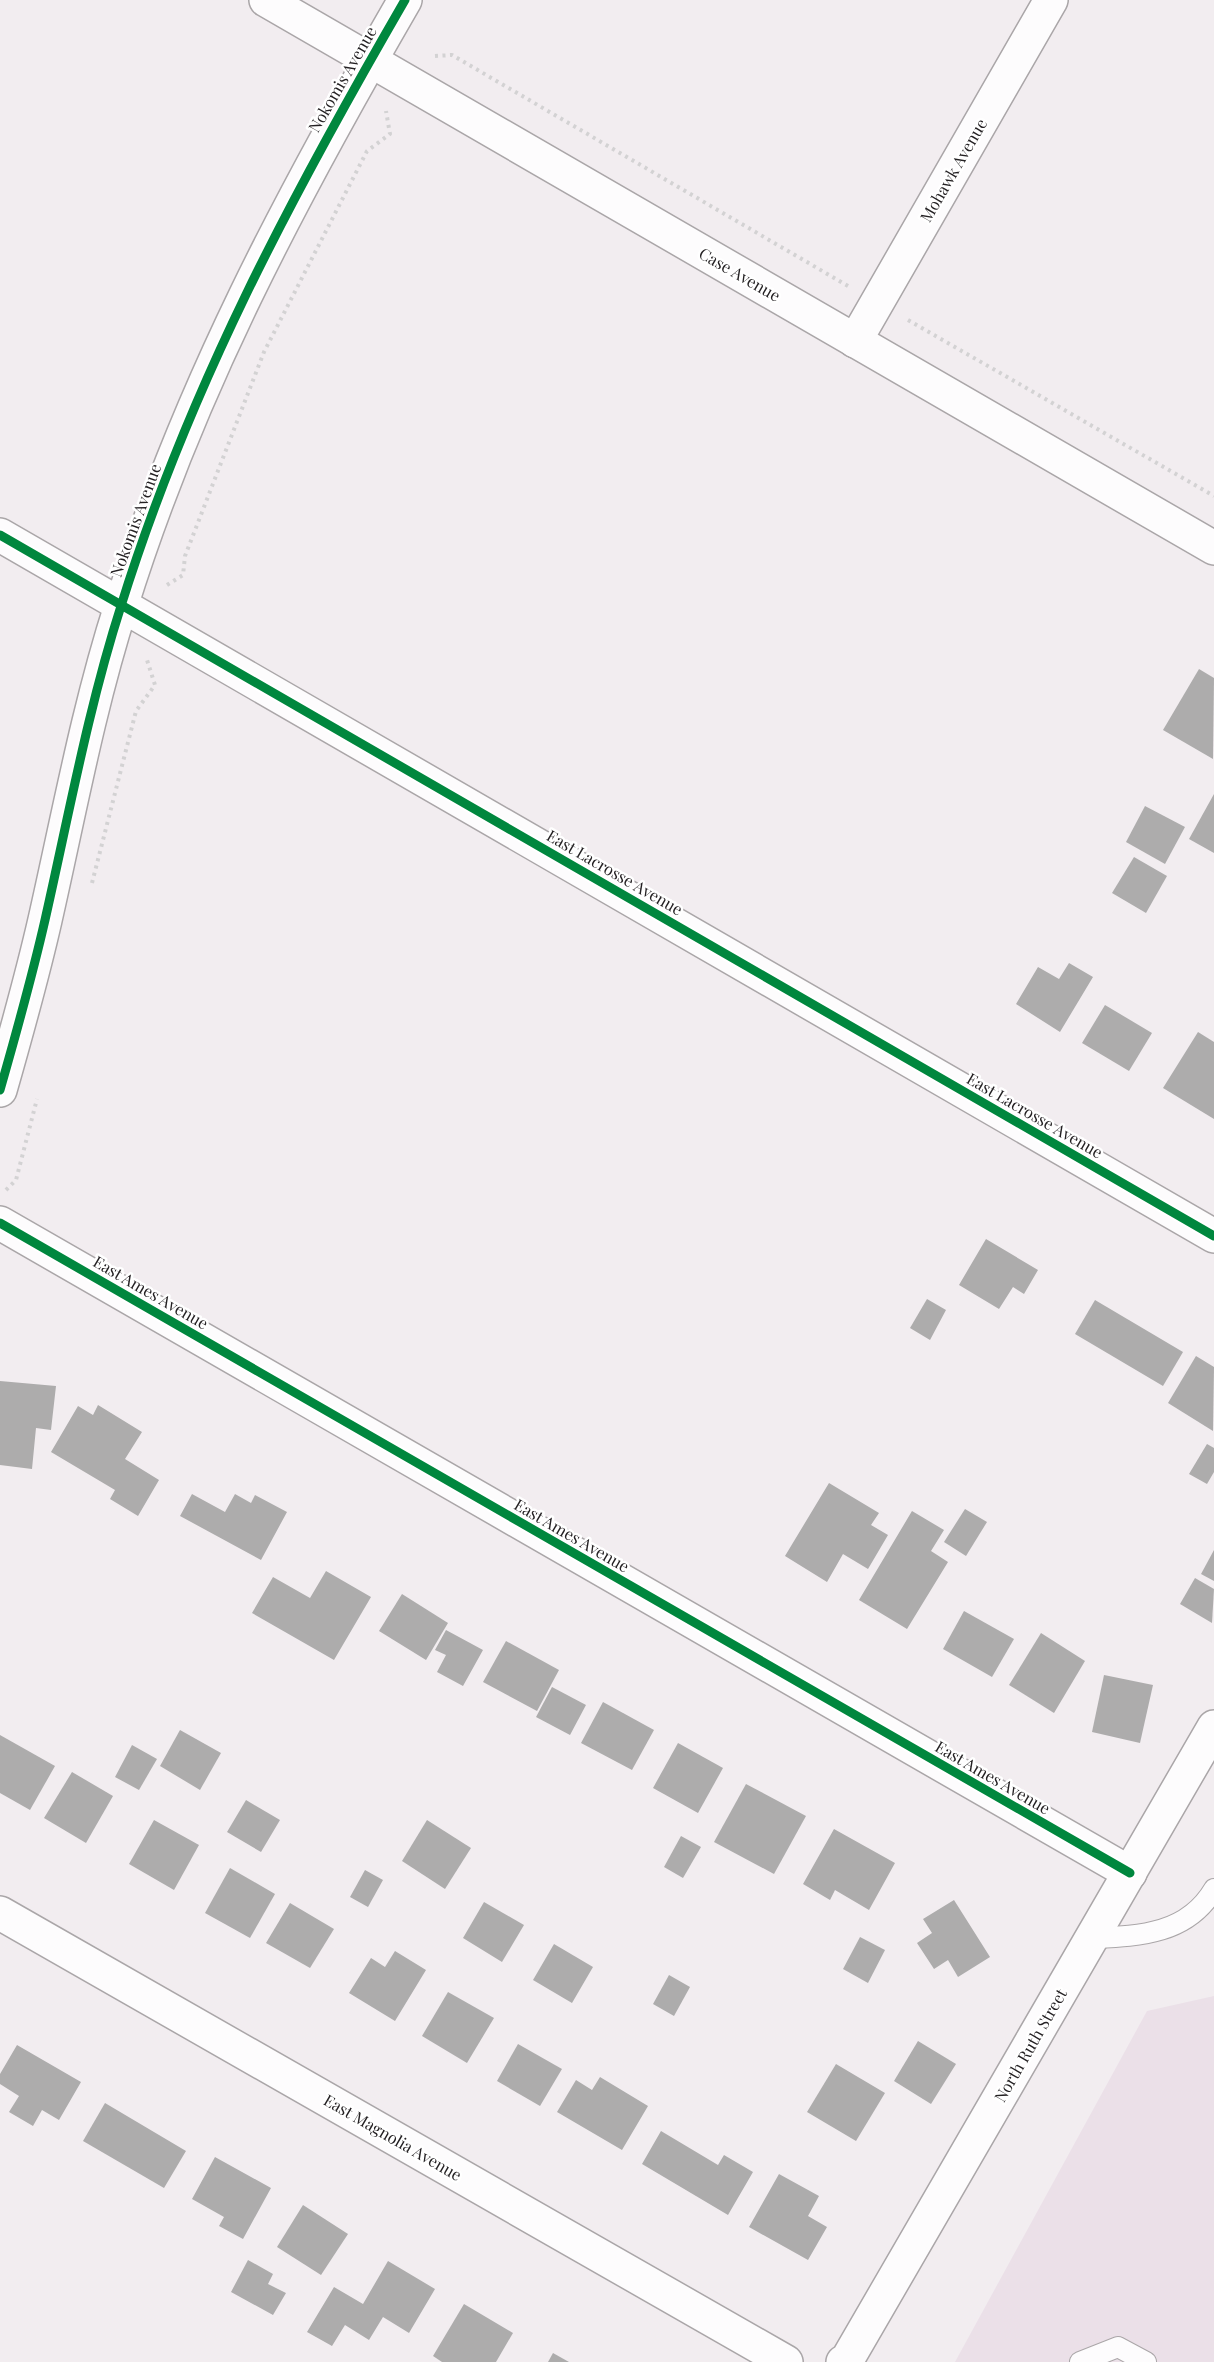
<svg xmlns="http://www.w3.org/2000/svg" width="1214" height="2362" font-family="'Playfair Display',serif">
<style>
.built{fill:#ebe0e8}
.building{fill:#adacac}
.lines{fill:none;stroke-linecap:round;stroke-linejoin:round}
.lane-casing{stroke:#aaa6a8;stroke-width:22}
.street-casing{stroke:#aaa6a8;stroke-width:36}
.path{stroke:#d3d2d3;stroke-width:4;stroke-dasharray:3 4.5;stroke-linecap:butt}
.lane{stroke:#fdfcfd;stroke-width:20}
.street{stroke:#fdfcfd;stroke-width:33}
.cycleway-casing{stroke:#fff;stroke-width:13}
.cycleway{stroke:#00873e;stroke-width:9}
.labels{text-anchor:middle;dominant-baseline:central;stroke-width:5;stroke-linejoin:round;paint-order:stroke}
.street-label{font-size:16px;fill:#242123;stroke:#fff}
</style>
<rect width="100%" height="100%" fill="#f2edf0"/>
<polygon class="built" points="1214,1996 1214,2362 955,2362 1147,2011"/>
<g class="building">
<polygon points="1199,669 1214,678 1213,759 1163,730"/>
<polygon points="1214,794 1214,853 1189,839"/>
<polygon points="1145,806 1185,827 1165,864 1126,842"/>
<polygon points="1134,857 1167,876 1146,913 1112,893"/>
<polygon points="1069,963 1093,977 1060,1032 1016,1004 1038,967 1059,979"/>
<polygon points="1105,1005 1152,1033 1129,1071 1082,1043"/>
<polygon points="1198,1032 1214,1042 1214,1119 1163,1088"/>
<polygon points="986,1239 1038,1270 1024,1294 1013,1287 999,1309 959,1285"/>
<polygon points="927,1299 946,1310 930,1340 910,1328"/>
<polygon points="1095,1300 1183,1352 1163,1386 1075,1334"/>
<polygon points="1196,1356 1214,1367 1213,1431 1168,1403"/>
<polygon points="0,1381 56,1386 51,1430 36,1428 32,1469 0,1465"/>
<polygon points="98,1405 142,1432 125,1459 159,1480 138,1516 110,1499 115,1490 51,1452 78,1406 93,1415"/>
<polygon points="1207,1444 1214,1448 1214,1472 1207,1484 1189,1474"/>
<polygon points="829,1483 879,1513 871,1525 888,1535 868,1569 843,1554 827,1582 785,1556"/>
<polygon points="192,1494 225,1512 235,1494 251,1503 255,1495 287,1512 261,1560 180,1516"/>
<polygon points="965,1509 987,1522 966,1556 944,1542"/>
<polygon points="912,1511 944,1530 931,1551 948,1562 907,1629 859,1600"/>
<polygon points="1214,1550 1214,1581 1201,1574"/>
<polygon points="326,1571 371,1597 334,1660 252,1613 273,1577 310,1598"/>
<polygon points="1195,1578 1214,1589 1212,1623 1180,1604"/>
<polygon points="402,1594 448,1623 426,1660 379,1631"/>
<polygon points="964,1611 1014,1639 992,1677 943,1649"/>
<polygon points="446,1630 483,1650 463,1686 437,1672 446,1655 435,1650"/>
<polygon points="1041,1633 1085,1661 1054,1713 1009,1685"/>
<polygon points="506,1641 559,1670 537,1711 483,1682"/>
<polygon points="1104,1675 1153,1685 1140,1743 1092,1732"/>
<polygon points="552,1687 586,1705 570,1735 536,1717"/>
<polygon points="603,1702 654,1730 632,1770 581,1743"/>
<polygon points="180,1730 221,1753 200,1790 160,1766"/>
<polygon points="0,1735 55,1766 30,1810 0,1793"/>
<polygon points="678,1743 723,1768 698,1813 653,1788"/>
<polygon points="132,1745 157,1759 139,1790 115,1777"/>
<polygon points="72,1772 113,1796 86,1843 44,1818"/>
<polygon points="746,1784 806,1816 774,1874 714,1842"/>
<polygon points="246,1800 280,1820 261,1852 227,1832"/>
<polygon points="154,1820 199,1845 174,1890 129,1864"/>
<polygon points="427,1820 471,1848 445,1889 402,1861"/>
<polygon points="834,1829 895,1863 869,1910 835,1890 830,1900 803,1884"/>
<polygon points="681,1836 701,1847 683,1878 664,1867"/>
<polygon points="230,1868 275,1894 250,1938 205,1913"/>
<polygon points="365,1870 383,1880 368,1907 350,1897"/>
<polygon points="954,1900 990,1957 958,1977 948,1960 934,1969 917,1943 932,1933 923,1919"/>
<polygon points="484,1902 524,1925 502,1962 463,1938"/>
<polygon points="290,1903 334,1929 310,1968 266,1943"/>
<polygon points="860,1937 885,1950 868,1983 843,1969"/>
<polygon points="554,1944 593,1967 572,2003 533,1980"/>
<polygon points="395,1951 426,1970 395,2021 349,1993 371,1958 385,1967"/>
<polygon points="669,1975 690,1987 674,2016 653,2004"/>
<polygon points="448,1992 494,2018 467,2063 422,2036"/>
<polygon points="918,2041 956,2064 931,2104 894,2081"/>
<polygon points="518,2044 562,2069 540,2106 497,2081"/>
<polygon points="17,2045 81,2082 59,2120 42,2110 33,2126 9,2112 19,2096 0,2084 0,2074"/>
<polygon points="836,2064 885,2093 856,2141 807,2112"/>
<polygon points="600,2077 648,2106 622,2150 557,2112 576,2080 592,2090"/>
<polygon points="105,2103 186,2151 164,2188 83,2141"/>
<polygon points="661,2131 718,2165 724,2155 753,2172 728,2215 642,2164"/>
<polygon points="215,2157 271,2188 243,2239 219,2226 224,2217 192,2199"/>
<polygon points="779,2174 819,2196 808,2216 827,2227 808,2260 749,2227"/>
<polygon points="303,2205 348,2234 321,2275 277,2247"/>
<polygon points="248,2260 273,2274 268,2284 286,2293 273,2315 231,2292"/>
<polygon points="388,2261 435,2289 409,2333 383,2317 369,2340 345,2325 332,2346 307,2332 334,2287 363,2304"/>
<polygon points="464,2304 513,2333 496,2362 442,2362 433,2356"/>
<polygon points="553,2353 569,2362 548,2362"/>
</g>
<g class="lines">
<defs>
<g id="lane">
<path d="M 1092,1938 C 1138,1936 1187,1935 1214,1889"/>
<polyline points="1080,2362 1118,2347 1146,2362"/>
</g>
<g id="street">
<polyline points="266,0 1214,548"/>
<polyline points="855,341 1051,0"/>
<polyline points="0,535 1214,1236"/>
<path d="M 0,1090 C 16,1034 32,977 45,920 C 69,814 88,709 121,606 C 189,388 291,197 405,0"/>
<polyline points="0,1223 1130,1873"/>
<polyline points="0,1913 786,2362"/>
<polyline points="843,2362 847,2360 1214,1727"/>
</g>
</defs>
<use href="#lane" class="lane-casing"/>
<use href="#street" class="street-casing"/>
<g class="path">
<polyline points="435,56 452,55 848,286"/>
<polyline points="908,320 1214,496"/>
<polyline points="167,585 183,575 185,556 264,352 367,151 390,134 386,111"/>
<polyline points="92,883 136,711 155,685 147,660"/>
<polyline points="6,1190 16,1180 37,1099"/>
</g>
<use href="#lane" class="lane"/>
<use href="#street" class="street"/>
<defs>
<g id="cycleway">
<polyline points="0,535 1214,1236"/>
<path d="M 0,1090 C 16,1034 32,977 45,920 C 69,814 88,709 121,606 C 189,388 291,197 405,0"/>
<polyline points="0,1223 1130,1873"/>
</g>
</defs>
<use href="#cycleway" class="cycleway-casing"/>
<use href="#cycleway" class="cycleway"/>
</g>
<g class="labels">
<g class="street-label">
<text transform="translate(342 79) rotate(-60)">Nokomis Avenue</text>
<text transform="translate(953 170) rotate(-60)">Mohawk Avenue</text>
<text transform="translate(740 274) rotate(30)">Case Avenue</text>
<text transform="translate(135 520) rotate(-70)">Nokomis Avenue</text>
<text transform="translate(615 872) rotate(30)">East Lacrosse Avenue</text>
<text transform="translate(1035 1115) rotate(30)">East Lacrosse Avenue</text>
<text transform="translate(151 1292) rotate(30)">East Ames Avenue</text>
<text transform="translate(572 1535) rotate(30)">East Ames Avenue</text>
<text transform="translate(993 1777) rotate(30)">East Ames Avenue</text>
<text transform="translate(1030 2045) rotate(-60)">North Ruth Street</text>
<text transform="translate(393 2137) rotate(30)">East Magnolia Avenue</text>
</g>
</g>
</svg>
